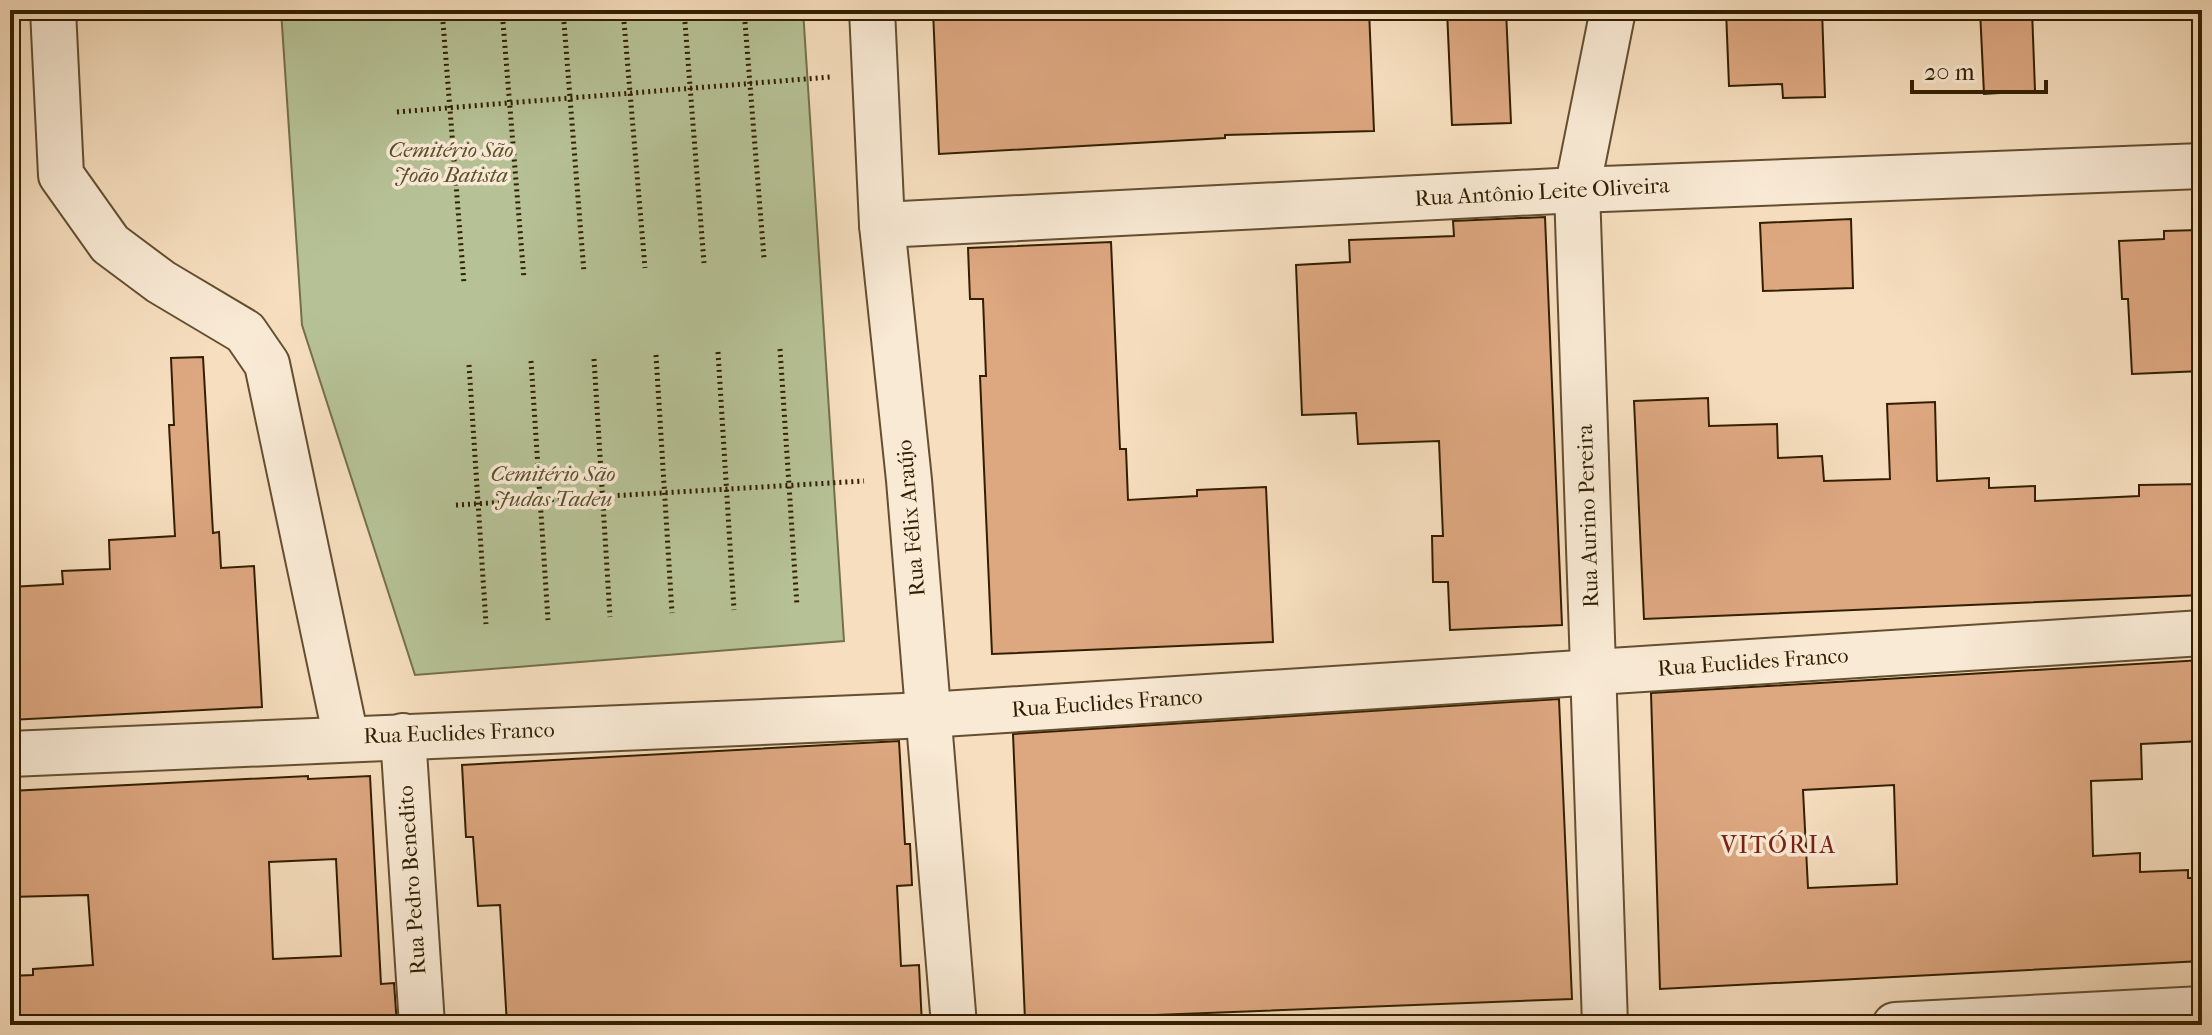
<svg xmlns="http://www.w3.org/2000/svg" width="2212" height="1035" font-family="'IM FELL French Canon',serif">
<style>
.green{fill:#b6c296;stroke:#74704b;stroke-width:2}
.building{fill:#dda780;stroke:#331f00;stroke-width:2;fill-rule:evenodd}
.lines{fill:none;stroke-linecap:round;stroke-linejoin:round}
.minor-casing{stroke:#644f30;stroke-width:48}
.path{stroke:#331f00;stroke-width:5;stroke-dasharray:2 4;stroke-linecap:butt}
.minor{stroke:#f9ead5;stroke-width:44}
.labels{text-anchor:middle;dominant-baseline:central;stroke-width:7;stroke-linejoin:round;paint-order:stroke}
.park-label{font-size:22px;font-style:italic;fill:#5a502d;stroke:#f9ead5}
.street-label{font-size:22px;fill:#331f00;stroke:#f9ead5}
.neighbourhood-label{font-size:24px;letter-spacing:2px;fill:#7a1f14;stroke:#f9ead5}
</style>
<rect width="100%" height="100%" fill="#f6debe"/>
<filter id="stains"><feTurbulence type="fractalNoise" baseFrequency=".0025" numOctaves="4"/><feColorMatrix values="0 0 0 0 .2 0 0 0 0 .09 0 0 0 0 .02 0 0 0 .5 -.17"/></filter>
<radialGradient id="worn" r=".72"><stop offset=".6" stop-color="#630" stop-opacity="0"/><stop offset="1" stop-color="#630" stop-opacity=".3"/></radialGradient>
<polygon class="green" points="281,10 803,10 844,641 415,675 302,325"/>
<g class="building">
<polygon points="933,10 1369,10 1374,131 1225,135 1225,138 939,154"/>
<polygon points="1447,10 1506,10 1511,123 1452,125"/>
<polygon points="1726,10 1822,10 1825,97 1783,98 1782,84 1729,86"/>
<polygon points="1980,10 2032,10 2035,91 1984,94"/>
<polygon points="1545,217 1562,625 1450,630 1448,582 1433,582 1432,536 1443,536 1439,441 1358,444 1356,413 1302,415 1296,265 1350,262 1349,240 1454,236 1453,221"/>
<polygon points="1851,219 1853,288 1763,291 1760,223"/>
<polygon points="2199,230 2202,371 2132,374 2128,299 2122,299 2119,241 2164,239 2164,231"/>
<polygon points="1111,242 1120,449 1126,449 1128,500 1197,496 1197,490 1266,487 1273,642 992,654 980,376 986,376 983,299 970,299 968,248"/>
<polygon points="203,357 213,533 219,532 221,568 254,566 262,707 10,720 10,587 63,584 62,571 110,569 109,540 175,536 169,425 174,425 171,358"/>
<polygon points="1708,398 1709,426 1777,424 1778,458 1822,456 1824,481 1890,479 1887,404 1935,402 1937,481 1989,478 1989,488 2035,486 2035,501 2139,496 2139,485 2202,484 2202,595 1644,619 1634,401"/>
<path d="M 2202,660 L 2202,741 L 2141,744 L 2142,779 L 2091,781 L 2093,856 L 2140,853 L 2140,872 L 2188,870 L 2188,878 L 2202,878 L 2202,961 L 1660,989 L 1651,693 ZM 1894,785 L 1897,884 L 1808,888 L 1803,790 Z"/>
<polygon points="1559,699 1572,999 1025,1020 1013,734"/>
<polygon points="899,741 905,844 910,844 912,885 897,886 901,966 919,965 922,1025 507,1025 500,905 478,906 473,837 466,837 462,765"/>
<path d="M 308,776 L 308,779 L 370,776 L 381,984 L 394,983 L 397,1025 L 10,1025 L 10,976 L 33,975 L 33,969 L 93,965 L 88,895 L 10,897 L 10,791 ZM 336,859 L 341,956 L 273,959 L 269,862 Z"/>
</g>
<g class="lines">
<defs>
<g id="minor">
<polyline points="53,10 61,175 110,244 161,282 245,332 267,364 346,738"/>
<polyline points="872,10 882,225 909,480 954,1025"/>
<polyline points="882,225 1577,190 2202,166"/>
<polyline points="403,736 422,1025"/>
<polyline points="10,754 927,715 2202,633"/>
<polyline points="1605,1025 1577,190 1613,10"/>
<polyline points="1895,1025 2202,1009"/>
</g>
</defs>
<use href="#minor" class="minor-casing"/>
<g class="path">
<polyline points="442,10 464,284"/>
<polyline points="502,10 524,279"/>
<polyline points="563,10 584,273"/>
<polyline points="623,10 645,268"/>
<polyline points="684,10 704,263"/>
<polyline points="744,10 764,258"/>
<polyline points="397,112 830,77"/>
<polyline points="780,349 797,606"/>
<polyline points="718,352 734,610"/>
<polyline points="656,355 672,613"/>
<polyline points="594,359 610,617"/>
<polyline points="531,361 548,620"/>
<polyline points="469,365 486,624"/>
<polyline points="456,505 864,481"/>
</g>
<use href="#minor" class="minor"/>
</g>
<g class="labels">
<g class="park-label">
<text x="451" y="150">Cemitério São<tspan x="451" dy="25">João Batista</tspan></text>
<text x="553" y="474">Cemitério São<tspan x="553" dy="25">Judas Tadeu</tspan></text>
</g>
<g class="street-label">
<text transform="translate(1542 192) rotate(-3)">Rua Antônio Leite Oliveira</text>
<text transform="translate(1588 516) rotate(-92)">Rua Aurino Pereira</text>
<text transform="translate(911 518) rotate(-95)">Rua Félix Araújo</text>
<text transform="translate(1753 662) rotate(-4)">Rua Euclides Franco</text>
<text transform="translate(1107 703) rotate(-4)">Rua Euclides Franco</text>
<text transform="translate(459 733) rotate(-2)">Rua Euclides Franco</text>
<text transform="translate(412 880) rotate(-94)">Rua Pedro Benedito</text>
</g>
<g class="neighbourhood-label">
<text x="1779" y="845">VITÓRIA</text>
</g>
</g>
<rect width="2212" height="1035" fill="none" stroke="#f6debe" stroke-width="40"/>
<rect x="12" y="12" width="2188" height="1011" fill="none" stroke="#331f00" stroke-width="4"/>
<rect x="20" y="20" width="2172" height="995" fill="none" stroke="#331f00" stroke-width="2"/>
<path d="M1912 80v12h134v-12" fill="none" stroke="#331f00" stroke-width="4"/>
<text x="1924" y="80" font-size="24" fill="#331f00" stroke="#f9ead5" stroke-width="6" paint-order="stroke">20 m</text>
<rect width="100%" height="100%" filter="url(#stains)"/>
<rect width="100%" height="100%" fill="url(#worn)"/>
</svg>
